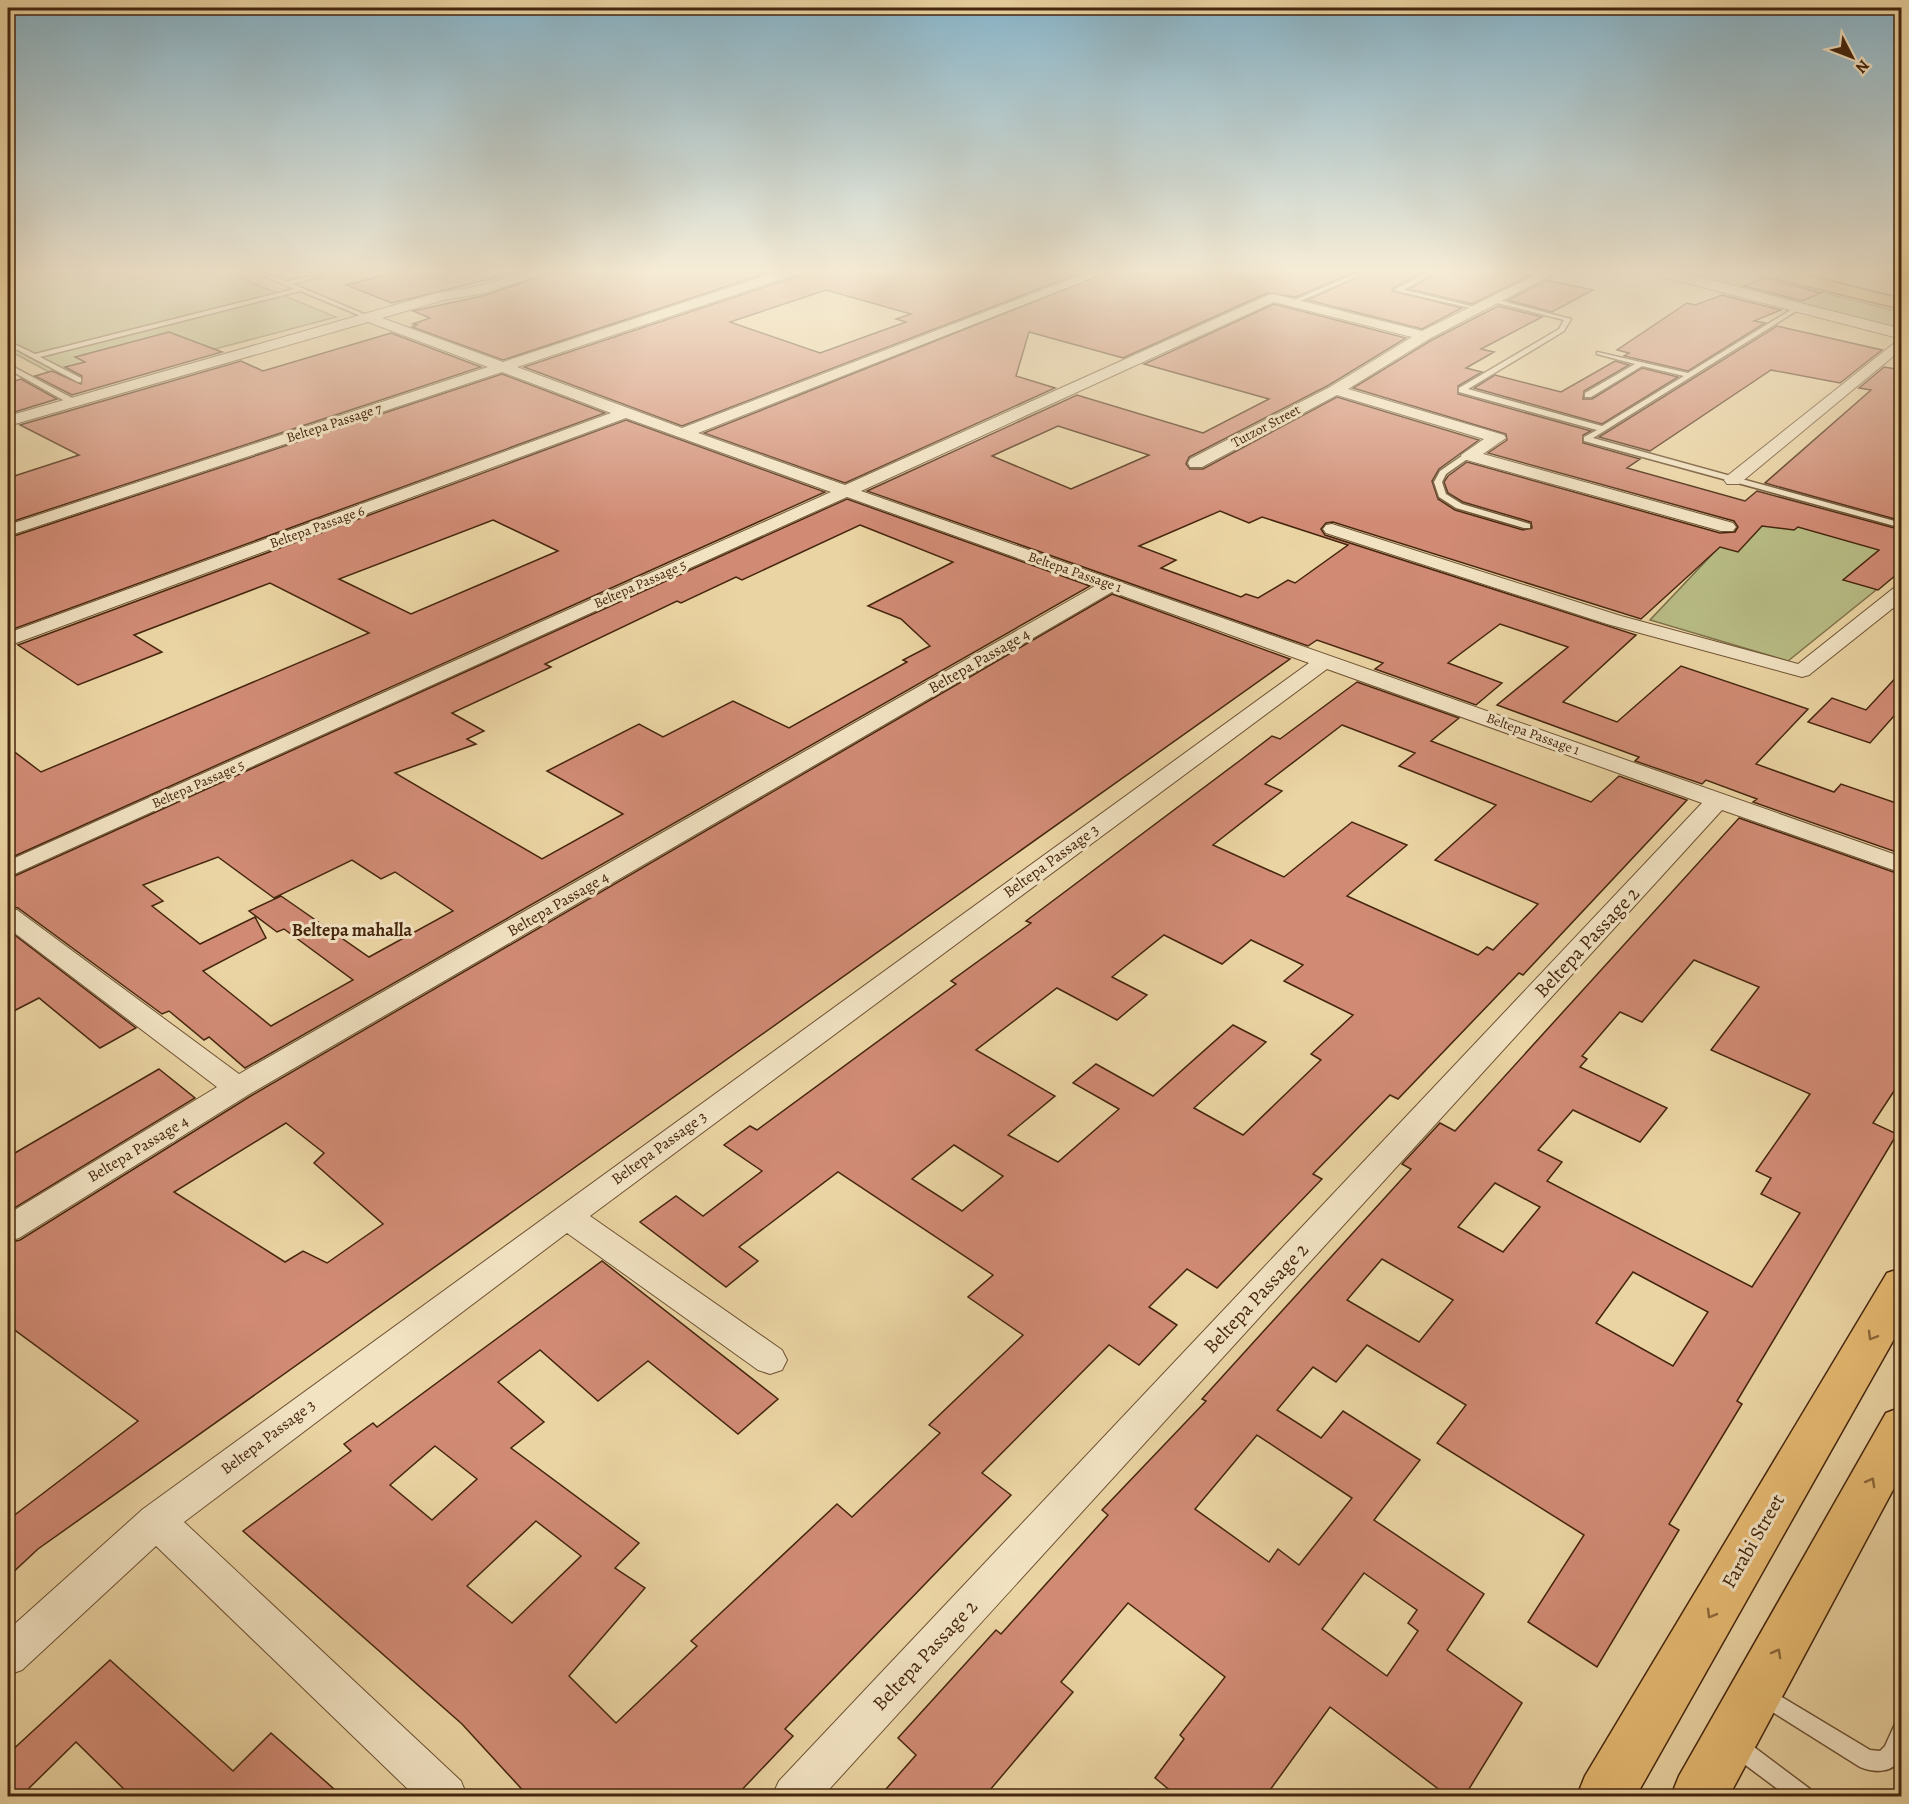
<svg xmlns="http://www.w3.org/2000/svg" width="1909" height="1804" font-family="Alegreya,serif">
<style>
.green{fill:#b8bc85;stroke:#7e714a;stroke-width:1.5}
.building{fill:#d18b75;stroke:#45260e;stroke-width:1.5;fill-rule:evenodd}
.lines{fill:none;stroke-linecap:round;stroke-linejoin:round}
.service-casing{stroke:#6e5233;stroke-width:3}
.minor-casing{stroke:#6e5233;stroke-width:2}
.tertiary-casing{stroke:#6e5233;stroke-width:2}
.primary-casing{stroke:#45260e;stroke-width:3}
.trunk-casing{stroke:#45260e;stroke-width:3}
.service{fill:#f2e3c3;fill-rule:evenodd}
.minor{fill:#f2e3c3;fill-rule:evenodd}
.tertiary{fill:#f2e3c3;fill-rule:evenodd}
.primary{fill:#e6ba72;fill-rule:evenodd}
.trunk{fill:#e6ba72;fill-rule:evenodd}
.oneway{stroke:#8d693b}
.labels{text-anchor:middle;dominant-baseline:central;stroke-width:6;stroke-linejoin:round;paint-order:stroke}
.far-street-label{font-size:14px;fill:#45260e;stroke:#f2e3c3}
.street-label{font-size:16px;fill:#45260e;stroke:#f2e3c3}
.neighbourhood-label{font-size:18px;font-weight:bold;fill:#45260e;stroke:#f2e3c3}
.near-street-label{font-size:20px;fill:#45260e;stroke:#f2e3c3}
</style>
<rect width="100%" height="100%" fill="#ebd4a3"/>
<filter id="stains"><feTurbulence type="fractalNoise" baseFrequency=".00333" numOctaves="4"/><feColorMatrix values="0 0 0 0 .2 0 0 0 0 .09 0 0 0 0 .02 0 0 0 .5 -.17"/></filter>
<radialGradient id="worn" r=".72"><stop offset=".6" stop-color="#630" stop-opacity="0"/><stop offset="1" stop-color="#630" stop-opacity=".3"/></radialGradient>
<g class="green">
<polygon points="26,269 219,269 336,317 75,386 8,350 8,274"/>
<polygon points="1666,269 1728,269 1901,312 1901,329"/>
<polygon points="1759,505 1901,544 1901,570 1788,661 1650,620"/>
</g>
<g class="building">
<polygon points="409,269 464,269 478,274 495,269 532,269 392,303 346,285"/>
<polygon points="561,269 779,269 503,360 412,327 417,325 413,324 430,318 413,311 486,295"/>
<path d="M 806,269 L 1091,269 L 682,426 L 524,367 L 804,274 ZM 826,290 L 911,314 L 896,319 L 906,322 L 820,353 L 730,322 Z"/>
<polygon points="1116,269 1361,269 1296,297 1267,293 1123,358 1029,332 1016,376 1055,388 845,483 704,433"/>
<polygon points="1376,269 1430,269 1393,288 1392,291 1462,308 1422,329 1307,300"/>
<polygon points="1444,269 1498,269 1529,276 1472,304 1409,289"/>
<polygon points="1764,278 1821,293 1802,301 1744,286"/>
<polygon points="1547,280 1593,290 1552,312 1508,300"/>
<polygon points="1722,295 1781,310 1754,321 1765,323 1688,371 1624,356 1629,353 1617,350 1687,303 1695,305"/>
<path d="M 1274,304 L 1406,338 L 1329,385 L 1189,457 L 1186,464 L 1190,469 L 1203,469 L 1337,397 L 1479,440 L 1439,469 L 1432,481 L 1438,499 L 1455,510 L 1523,530 L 1532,528 L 1531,522 L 1463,502 L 1448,493 L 1444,482 L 1448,476 L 1467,462 L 1720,533 L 1735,532 L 1738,527 L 1734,521 L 1488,453 L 1507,440 L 1506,434 L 1353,388 L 1430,341 L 1498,306 L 1542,317 L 1481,349 L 1494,352 L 1466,368 L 1482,372 L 1458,386 L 1458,394 L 1591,431 L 1583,435 L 1583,443 L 1640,459 L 1627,468 L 1745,501 L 1757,491 L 1902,530 L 1902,570 L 1878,590 L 1843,580 L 1879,550 L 1798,527 L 1794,530 L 1762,526 L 1738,552 L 1720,547 L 1641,619 L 1333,522 L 1326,523 L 1321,529 L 1325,535 L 1636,635 L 1563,702 L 1617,722 L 1681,666 L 1808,709 L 1756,764 L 1834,792 L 1841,784 L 1902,805 L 1902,854 L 1753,802 L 1757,799 L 1706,780 L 1702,784 L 1635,761 L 1639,757 L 1497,705 L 1568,647 L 1500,624 L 1448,663 L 1502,683 L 1476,705 L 1375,669 L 1383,663 L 1317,640 L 1308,646 L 867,491 L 1077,395 L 1203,433 L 1269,399 L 1144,364 ZM 1058,426 L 1149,455 L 1071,489 L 992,456 ZM 1220,511 L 1249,523 L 1262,517 L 1348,545 L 1295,583 L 1288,580 L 1258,598 L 1246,594 L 1241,597 L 1161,568 L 1176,560 L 1139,546 Z"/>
<polygon points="1777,326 1882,350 1840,383 1771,370 1650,451 1599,437"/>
<polygon points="169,332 222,352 72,395 35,376 52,371 81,384 82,376 65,367 85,362 75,357"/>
<polygon points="391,333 481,367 8,523 8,478 79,455 20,425 241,361 263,371"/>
<polygon points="1615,361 1629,365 1584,391 1583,399 1592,399 1642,368 1678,377 1602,424 1474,388 1495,375 1561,392"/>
<polygon points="1902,364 1902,521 1765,483 1871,390 1859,388 1884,367 1896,369"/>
<polygon points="502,374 605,413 8,631 8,538"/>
<polygon points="21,379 57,399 8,414 8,383"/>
<path d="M 626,420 L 825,492 L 8,859 L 8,747 L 41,772 L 369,633 L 270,583 L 134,635 L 162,652 L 78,685 L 18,645 ZM 493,520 L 558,551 L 411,614 L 339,579 Z"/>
<path d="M 847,499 L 1090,586 L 245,1068 L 209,1037 L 204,1040 L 169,1011 L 162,1014 L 18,908 L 8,906 L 8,879 ZM 860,525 L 953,562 L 868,606 L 901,619 L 930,646 L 903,660 L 907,662 L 789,728 L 733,701 L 663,737 L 639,724 L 547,771 L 623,814 L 542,859 L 395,773 L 476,744 L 467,739 L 484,731 L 452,713 L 551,667 L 545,664 L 677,601 L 681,603 L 736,577 L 742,580 ZM 218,857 L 274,898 L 352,860 L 381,879 L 395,872 L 453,911 L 369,957 L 281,896 L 249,911 L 277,932 L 284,929 L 353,980 L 271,1026 L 203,971 L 266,938 L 255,917 L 200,944 L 152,906 L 163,901 L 143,885 Z"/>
<path d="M 1112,594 L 1290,659 L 38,1549 L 8,1577 L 8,1520 L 138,1421 L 8,1325 L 8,1243 L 20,1240 L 249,1097 ZM 286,1123 L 324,1153 L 314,1163 L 383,1224 L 327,1263 L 303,1251 L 285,1262 L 174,1192 Z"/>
<polygon points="1902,671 1902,707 1870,743 1808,722 1832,698 1866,710"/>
<path d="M 1357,682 L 1459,718 L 1431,741 L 1591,802 L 1619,776 L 1687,800 L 1523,975 L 1519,973 L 1398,1099 L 1390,1095 L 1313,1174 L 1322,1179 L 1217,1288 L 1187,1269 L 1149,1307 L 1177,1325 L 1139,1365 L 1109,1345 L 982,1473 L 1011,1495 L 785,1729 L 793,1736 L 735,1797 L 529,1797 L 462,1724 L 243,1531 L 351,1451 L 344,1444 L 373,1423 L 377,1427 L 602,1261 L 778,1399 L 738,1434 L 648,1361 L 598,1401 L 540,1350 L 498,1382 L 544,1422 L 511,1448 L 639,1543 L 615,1568 L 645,1588 L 569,1676 L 616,1723 L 697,1646 L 691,1641 L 837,1504 L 852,1517 L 940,1433 L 929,1425 L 1023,1335 L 968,1297 L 993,1275 L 838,1172 L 739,1247 L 758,1261 L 726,1287 L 640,1222 L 676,1196 L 703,1216 L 762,1171 L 724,1145 L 750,1126 L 757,1130 L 956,984 L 951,981 L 1031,923 L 1026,921 L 1238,762 L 1272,736 L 1280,739 ZM 1342,725 L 1415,753 L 1399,766 L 1496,805 L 1435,860 L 1538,904 L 1493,950 L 1487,947 L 1478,955 L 1347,896 L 1407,845 L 1352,822 L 1284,877 L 1213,845 L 1282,791 L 1265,784 ZM 1164,935 L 1222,964 L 1251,940 L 1303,965 L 1284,981 L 1353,1015 L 1311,1054 L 1321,1060 L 1243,1135 L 1194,1108 L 1266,1042 L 1233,1025 L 1153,1096 L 1096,1064 L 1073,1083 L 1119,1109 L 1058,1162 L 1008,1135 L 1055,1096 L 976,1050 L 1057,988 L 1117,1020 L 1147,995 L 1112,977 ZM 954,1145 L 1003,1176 L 962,1211 L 912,1179 ZM 435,1446 L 477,1479 L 432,1520 L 390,1485 ZM 536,1521 L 581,1556 L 512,1623 L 467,1586 Z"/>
<path d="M 1739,818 L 1902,875 L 1902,1079 L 1873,1123 L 1897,1134 L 1737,1401 L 1742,1404 L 1669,1524 L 1679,1530 L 1597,1667 L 1528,1622 L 1584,1535 L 1437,1443 L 1466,1405 L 1367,1345 L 1336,1382 L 1313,1367 L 1277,1410 L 1321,1438 L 1343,1411 L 1420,1460 L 1374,1520 L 1484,1594 L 1447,1650 L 1522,1703 L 1464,1797 L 1449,1797 L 1330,1707 L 1265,1797 L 1178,1797 L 1155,1778 L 1184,1739 L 1180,1735 L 1225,1677 L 1128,1603 L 1061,1682 L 1073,1692 L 984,1797 L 879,1797 L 916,1755 L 898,1738 L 996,1630 L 1001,1634 L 1108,1515 L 1102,1510 L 1206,1401 L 1202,1399 L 1411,1169 L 1402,1164 L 1440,1123 L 1455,1131 ZM 1694,960 L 1759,987 L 1711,1050 L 1810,1094 L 1756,1171 L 1771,1178 L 1761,1194 L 1800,1213 L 1752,1287 L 1547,1181 L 1562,1162 L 1538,1150 L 1573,1110 L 1640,1142 L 1667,1108 L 1580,1067 L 1587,1059 L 1582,1056 L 1620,1012 L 1642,1022 ZM 1495,1183 L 1540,1207 L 1503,1252 L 1458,1227 ZM 1382,1259 L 1453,1300 L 1419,1342 L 1347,1300 ZM 1633,1272 L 1708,1312 L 1673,1366 L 1596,1323 ZM 1257,1435 L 1352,1498 L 1299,1565 L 1278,1549 L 1269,1562 L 1195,1509 ZM 1364,1573 L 1417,1610 L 1408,1623 L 1418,1631 L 1387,1676 L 1322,1629 Z"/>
<polygon points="8,930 136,1028 100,1048 39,998 8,1014"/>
<polygon points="159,1069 195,1098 8,1212 8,1157"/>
<polygon points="110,1660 233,1771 271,1733 343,1797 132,1797 76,1742 20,1797 8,1797 8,1754"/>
</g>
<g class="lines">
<defs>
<g id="service">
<polygon points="249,269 257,269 287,281 322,274 322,276 293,284 371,317 366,318 300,291 40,357 81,378 81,382 78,382 8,345 8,341 10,342 35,354 294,289"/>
<polygon points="281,269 289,269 290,270 287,272"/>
<polygon points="338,269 348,269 340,272"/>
<polygon points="1366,269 1374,269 1293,304 1288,303"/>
<polygon points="1435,269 1442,269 1403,290 1479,308 1479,310 1394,290"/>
<polygon points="1495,299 1571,319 1564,331 1468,389 1602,426 1684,376 1642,366 1591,397 1585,397 1585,393 1635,364 1597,354 1597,352 1688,373 1797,306 1801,306 1801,308 1593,438 1902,523 1902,528 1584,441 1584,437 1597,430 1459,392 1459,388 1559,329 1564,320 1493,302 1493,300"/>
<polygon points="8,364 76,400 77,402 70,404 8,369"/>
<polygon points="1466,453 1473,455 1446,474 1442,482 1446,494 1462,504 1530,524 1530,528 1524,528 1456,508 1439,497 1434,482 1440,471"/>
<path d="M 1765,1687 L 1870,1750 L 1880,1751 L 1885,1746 L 1895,1724 L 1902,1721 C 1902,1732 1904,1745 1901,1755 C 1896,1774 1873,1773 1860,1767 L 1758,1703 L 1755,1696 L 1758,1689 Z"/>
<polygon points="1739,1738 1746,1741 1810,1789 1813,1796 1787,1796 1732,1755 1729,1748 1732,1741"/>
</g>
<g id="minor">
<polygon points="540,269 559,269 485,293 444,300 382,318 503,362 786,269 804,269 803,272 517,367 682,428 1097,269 1114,269 698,433 845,485 1268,295 1273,294 1422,331 1547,269 1563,269 1429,339 1348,389 1504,435 1506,438 1483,454 1733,523 1736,527 1733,531 1721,531 1463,459 1461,455 1484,439 1337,395 1202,467 1190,467 1188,463 1190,459 1330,387 1412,337 1274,302 861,491 1902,857 1902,873 1722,810 823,1796 772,1796 779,1781 1702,803 1327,669 590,1216 782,1350 787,1360 782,1370 770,1374 758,1370 567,1233 184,1522 461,1781 467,1796 415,1796 156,1546 22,1670 8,1675 8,1630 143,1509 1309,663 1112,592 248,1095 19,1238 8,1241 8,1214 217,1087 8,928 8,908 17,910 239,1074 1095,586 847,497 8,877 8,861 831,492 626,418 8,646 8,633 611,413 502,372 8,536 8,525 488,367 368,322 8,426 8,416 437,293 479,286"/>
<polygon points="1902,337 1902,349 1739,484 1727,484 1724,480 1727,476"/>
<polygon points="1332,524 1621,616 1798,664 1895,587 1902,585 1902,601 1809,675 1802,677 1607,624 1326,533 1323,529 1326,525"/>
</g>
<polygon id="tertiary" points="1642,269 1668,269 1902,329 1902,339 1644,272"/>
<g id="primary">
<polygon points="1902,1268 1902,1325 1636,1796 1577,1796 1585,1776 1887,1273"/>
<polygon points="1902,1407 1902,1473 1729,1796 1671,1796 1679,1776 1886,1413"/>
</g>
<polygon id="trunk" points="1753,269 1781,269 1902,299 1902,309 1755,273"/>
</defs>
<use href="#service" class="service-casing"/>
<use href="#minor" class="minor-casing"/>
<use href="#tertiary" class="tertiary-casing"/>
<use href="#primary" class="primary-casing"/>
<use href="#trunk" class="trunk-casing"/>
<use href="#service" class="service"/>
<use href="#minor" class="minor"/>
<use href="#tertiary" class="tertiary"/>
<use href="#primary" class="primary"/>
<use href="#trunk" class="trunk"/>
</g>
<defs><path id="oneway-chevron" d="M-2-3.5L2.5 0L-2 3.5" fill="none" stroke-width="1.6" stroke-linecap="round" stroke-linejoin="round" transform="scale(1.5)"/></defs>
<g class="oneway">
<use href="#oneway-chevron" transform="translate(1872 1336) rotate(120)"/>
<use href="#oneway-chevron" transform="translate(1871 1482) rotate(-61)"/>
<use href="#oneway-chevron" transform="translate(1711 1614) rotate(120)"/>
<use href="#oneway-chevron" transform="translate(1777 1653) rotate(-61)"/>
</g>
<linearGradient id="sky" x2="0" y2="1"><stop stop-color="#88b6cc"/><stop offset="0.52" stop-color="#f6ecd6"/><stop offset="1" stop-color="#f6ecd6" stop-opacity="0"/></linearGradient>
<rect width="1909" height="521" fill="url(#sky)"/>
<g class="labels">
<g class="far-street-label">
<text transform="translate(334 423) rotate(-18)">Beltepa Passage 7</text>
<text transform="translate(1266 426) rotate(-28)">Tutzor Street</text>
<text transform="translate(317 527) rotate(-20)">Beltepa Passage 6</text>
<text transform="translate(1075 572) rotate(19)">Beltepa Passage 1</text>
<text transform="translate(640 584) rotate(-24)">Beltepa Passage 5</text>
<text transform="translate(1533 734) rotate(20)">Beltepa Passage 1</text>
<text transform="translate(198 784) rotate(-24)">Beltepa Passage 5</text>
</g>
<g class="street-label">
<text transform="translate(979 661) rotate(-30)">Beltepa Passage 4</text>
<text transform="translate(1051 861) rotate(-36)">Beltepa Passage 3</text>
<text transform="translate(558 904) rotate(-30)">Beltepa Passage 4</text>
<text transform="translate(659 1148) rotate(-36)">Beltepa Passage 3</text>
<text transform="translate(138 1149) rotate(-31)">Beltepa Passage 4</text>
<text transform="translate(268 1437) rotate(-37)">Beltepa Passage 3</text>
</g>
<g class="neighbourhood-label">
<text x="352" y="930">Beltepa mahalla</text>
</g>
<g class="near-street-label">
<text transform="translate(1587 942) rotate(-47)">Beltepa Passage 2</text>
<text transform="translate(1256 1298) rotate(-47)">Beltepa Passage 2</text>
<text transform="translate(1753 1541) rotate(-60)">Farabi Street</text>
<text transform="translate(925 1655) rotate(-47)">Beltepa Passage 2</text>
</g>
</g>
<rect width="1909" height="1804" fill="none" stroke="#ebd4a3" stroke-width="30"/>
<rect x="9" y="9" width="1891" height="1786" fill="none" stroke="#45260e" stroke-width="3"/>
<rect x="15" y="15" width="1879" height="1774" fill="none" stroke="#45260e" stroke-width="1.5"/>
<g transform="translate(1852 57) rotate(132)" stroke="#f2e3c3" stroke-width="4.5" paint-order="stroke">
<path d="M0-4.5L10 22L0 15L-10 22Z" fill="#45260e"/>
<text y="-9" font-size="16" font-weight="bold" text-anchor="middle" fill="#45260e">N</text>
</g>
<rect width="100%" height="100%" filter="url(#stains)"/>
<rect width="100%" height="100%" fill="url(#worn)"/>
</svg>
